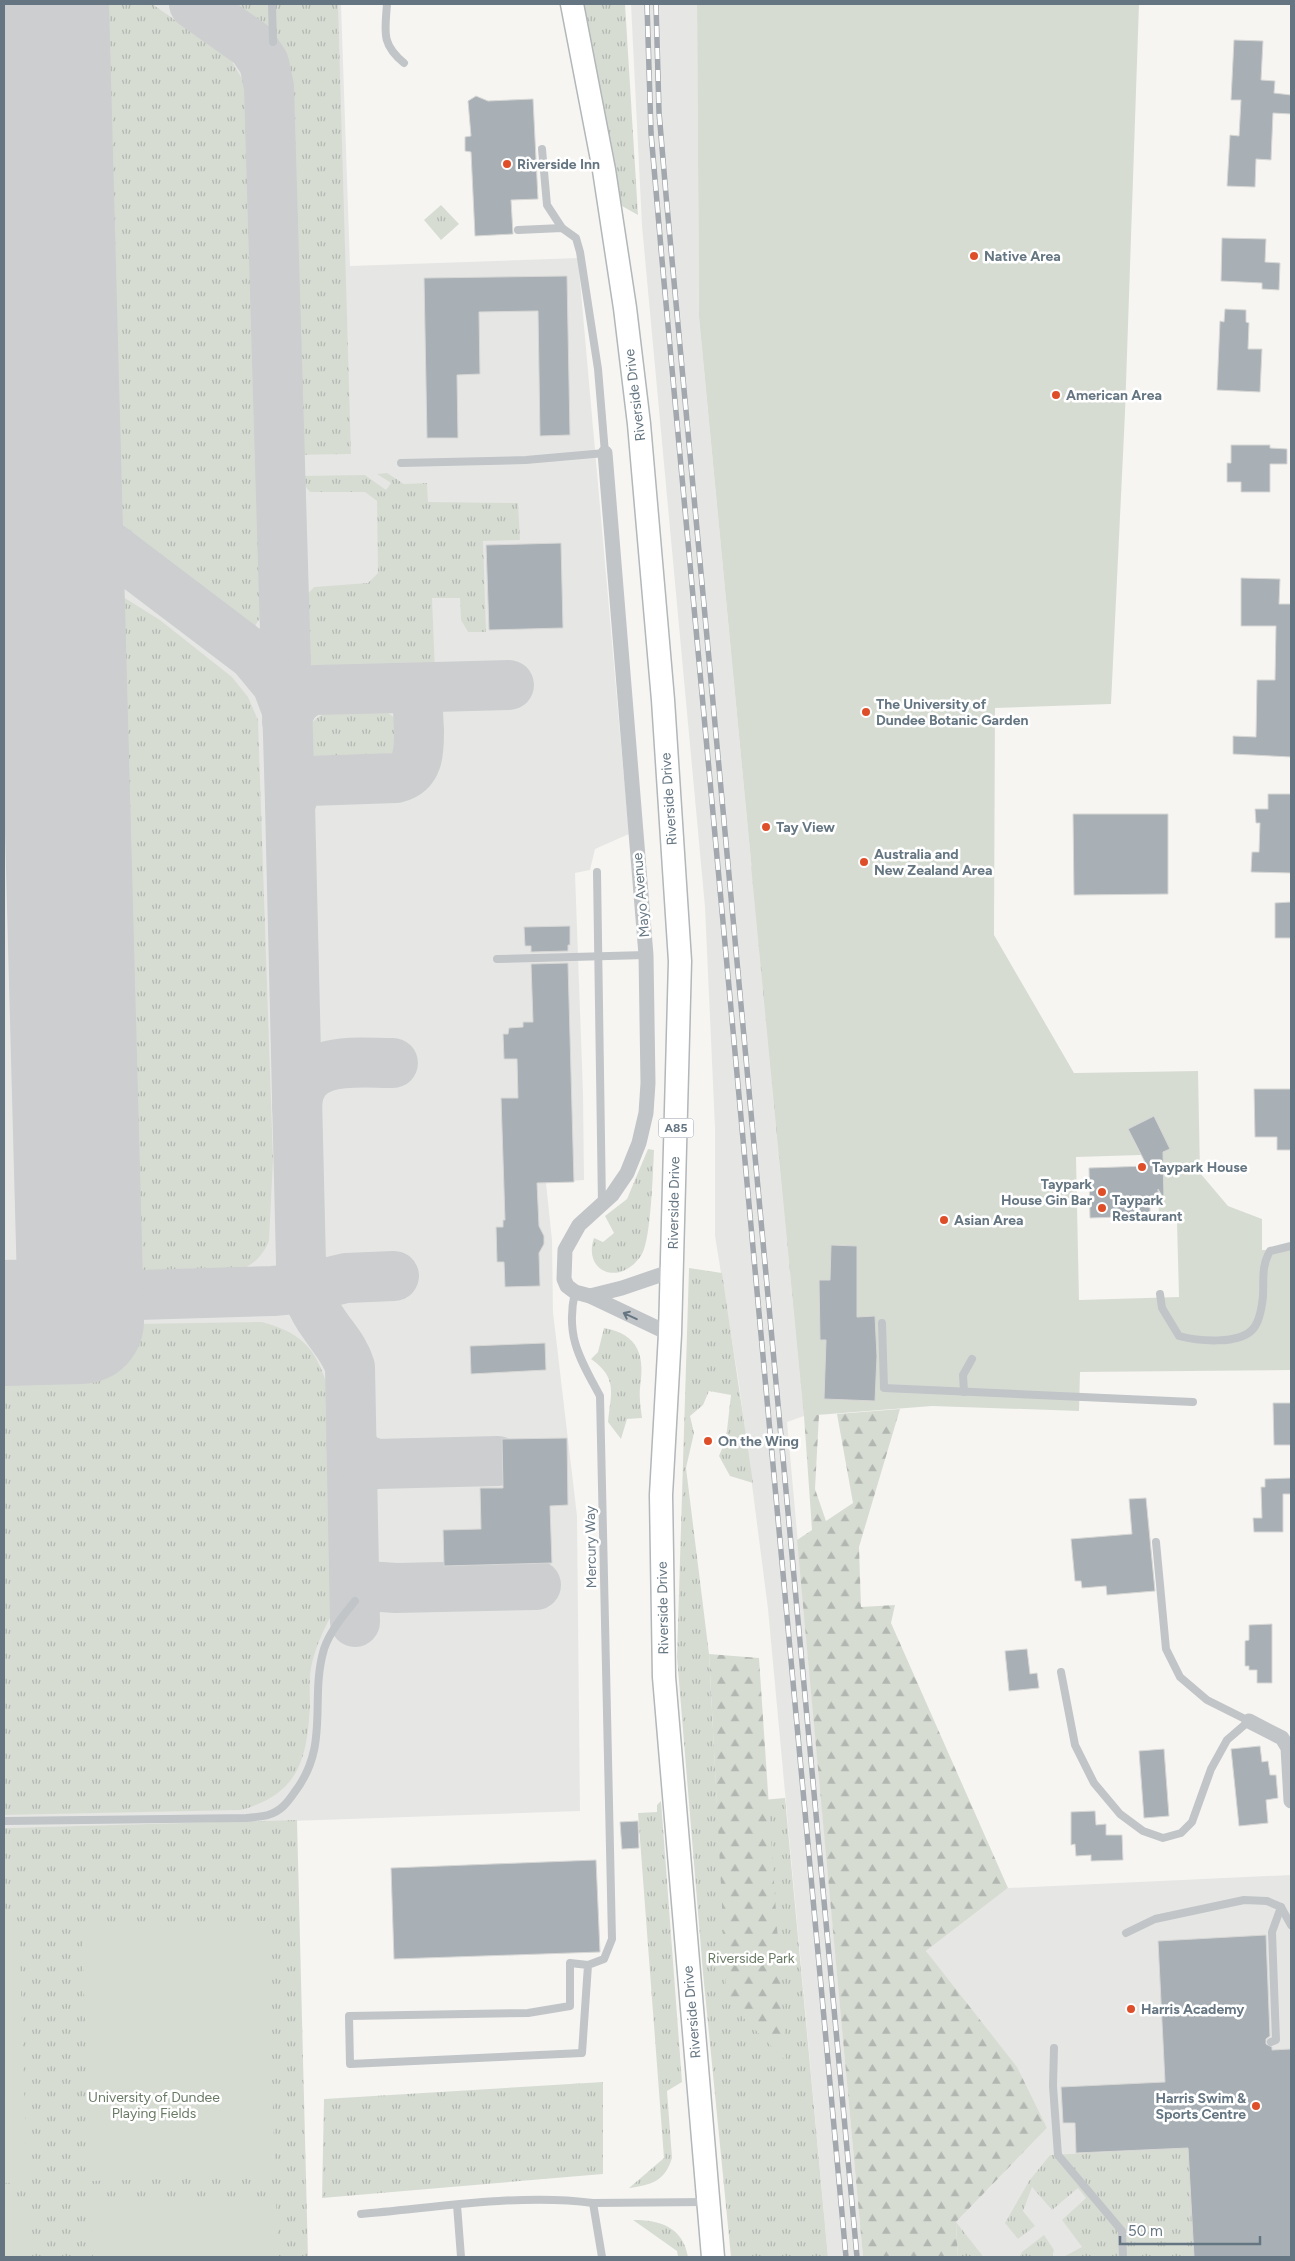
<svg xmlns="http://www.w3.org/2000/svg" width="1295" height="2261" font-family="Figtree,sans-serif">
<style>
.built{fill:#e6e7e5}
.grass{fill:url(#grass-tufts)}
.forest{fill:url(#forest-firs)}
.garden{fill:#d7dcd3;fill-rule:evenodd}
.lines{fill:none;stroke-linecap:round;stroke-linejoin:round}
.taxiway{stroke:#ccced0;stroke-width:50}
.runway{stroke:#ccced0;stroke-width:126}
.building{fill:#a8b0b5;stroke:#d7d7d5}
.primary-casing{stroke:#b2b7ba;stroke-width:25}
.lane{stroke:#c1c5c8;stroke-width:8}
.street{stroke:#c1c5c8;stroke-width:15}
.primary{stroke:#fff;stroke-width:22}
.rail-casing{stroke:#a2a8ad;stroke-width:5.5}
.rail{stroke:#fff;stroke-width:4;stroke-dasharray:11;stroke-linecap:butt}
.oneway{stroke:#657682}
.poi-dot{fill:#de4e29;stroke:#fff;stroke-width:2}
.labels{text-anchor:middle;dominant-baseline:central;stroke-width:5;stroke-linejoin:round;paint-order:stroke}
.shield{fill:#fff;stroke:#939fa8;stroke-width:1}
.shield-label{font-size:12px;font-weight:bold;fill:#657682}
.poi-label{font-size:14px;font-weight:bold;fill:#657682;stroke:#fff;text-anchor:start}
.street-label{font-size:14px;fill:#657682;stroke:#fff}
.park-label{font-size:14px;fill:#697a64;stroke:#fff}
</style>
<defs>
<pattern id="grass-tufts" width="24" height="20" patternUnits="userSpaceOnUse" patternTransform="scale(1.25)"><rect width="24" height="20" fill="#d7dcd3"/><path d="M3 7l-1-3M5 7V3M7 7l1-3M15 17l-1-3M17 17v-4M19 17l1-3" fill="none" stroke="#b2b7b1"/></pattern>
<pattern id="forest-firs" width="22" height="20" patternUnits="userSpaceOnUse" patternTransform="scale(1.25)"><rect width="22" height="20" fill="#d7dcd3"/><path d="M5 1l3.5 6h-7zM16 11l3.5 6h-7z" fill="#b2b7b1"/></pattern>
</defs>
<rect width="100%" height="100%" fill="#f6f5f2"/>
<g class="built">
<polygon points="4,4 341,4 350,266 578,258 629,834 595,849 590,870 575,873 583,1093 584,1180 546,1183 552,1240 553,1312 577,1516 580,1811 291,1821 4,1828"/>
<polygon points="631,4 697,4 699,317 804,1416 787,1422 863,2257 828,2257 768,1609 739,1384 715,1236 715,1128 705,907 642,226"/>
<polygon points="1291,1875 1291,2257 958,2257 956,2222 1047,2128 926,1951 1008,1888"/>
</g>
<g class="grass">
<polygon points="43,4 152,4 230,58 245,84 250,114 263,613 252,631 73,500 59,477 53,450"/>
<polygon points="208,4 338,4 351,454 290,455 276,51"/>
<polygon points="581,4 625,4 638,215 622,206"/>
<polygon points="441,205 459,224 441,240 424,220"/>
<polygon points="387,473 404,484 427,483 428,502 518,503 520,540 483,541 486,632 468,632 461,620 460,598 432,598 435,671 428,675 322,676 295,658 293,610 314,587 368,583 378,573 377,501 365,492 310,492 296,476 365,475 386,490 391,483 377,474"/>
<path d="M 78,577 L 88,577 L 96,580 L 160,620 L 232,677 L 248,697 L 258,720 L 273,1160 L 269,1241 C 263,1255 256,1262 243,1269 L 136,1276 L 115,1272 L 96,1261 L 82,1245 L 74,1225 L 57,593 L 70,579 Z"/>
<path d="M 381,709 C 387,712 392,715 396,720 C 408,736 401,761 383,769 C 375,773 339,772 330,770 C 302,763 296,726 324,714 C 341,708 363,710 381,709 Z"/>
<path d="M 648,1149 L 654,1150 C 653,1170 651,1239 642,1254 C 621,1288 582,1272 594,1238 L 603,1242 L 614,1233 L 605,1216 L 627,1199 Z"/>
<polygon points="689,1268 722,1273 753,1483 730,1476 719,1456 726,1439 731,1395 709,1391 703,1405 690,1416 694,1433 686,1468 709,1654 717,1804 785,1798 828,2257 731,2257 703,1973 677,1657"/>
<path d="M 262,1322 C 301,1333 314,1346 327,1384 L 335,1608 C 325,1627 315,1647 311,1668 C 309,1680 310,1694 310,1706 C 307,1761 298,1794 241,1810 L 4,1815 L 4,1326 Z"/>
<path d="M 604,1328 C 639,1334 645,1356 640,1388 C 639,1397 641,1409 642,1418 L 627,1419 L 621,1439 L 608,1422 C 611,1393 618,1378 591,1359 L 598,1352 Z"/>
<path d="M 661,1801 L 682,2082 L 667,2091 L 672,2158 C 665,2181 652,2185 629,2188 L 664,2158 L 638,1813 L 657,1812 L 657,1805 Z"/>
<polygon points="297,1820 308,2257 4,2257 4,1828"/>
<polygon points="603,2082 603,2174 322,2198 324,2099"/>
<polygon points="1188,2148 1194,2257 1063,2257 1082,2247 1062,2220 1086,2198 1078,2188 1052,2210 1032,2187 1023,2211 1035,2226 1018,2239 1005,2223 1029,2181 1050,2155"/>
<path d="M 633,2220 C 660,2220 683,2227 688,2257 L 678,2257 L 677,2251 Z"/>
<polygon points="956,2222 982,2255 982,2257 958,2257"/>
<polygon points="1044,2235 1054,2250 1052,2257 1019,2257 1022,2252"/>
</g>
<g class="forest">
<polygon points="751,866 789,879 819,1415 815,1489 826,1521 853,1503 837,1414 900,1409 859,1547 861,1607 895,1605 891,1623 1008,1888 926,1951 1017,2067 1047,2128 956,2222 958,2257 863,2257 797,1540 812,1530 804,1416"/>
<polygon points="709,1654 759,1658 786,2061 727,2001"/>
</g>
<g class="garden">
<path d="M 697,4 L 1139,4 L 1125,413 L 1111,704 L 995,708 L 994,935 L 1074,1073 L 1198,1071 L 1200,1173 L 1228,1206 L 1262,1219 L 1262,1250 L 1291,1250 L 1291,1370 L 1080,1372 L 1079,1411 L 932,1406 L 804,1416 L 699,317 ZM 1154,1116 L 1168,1146 L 1160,1150 L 1164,1183 L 1158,1183 L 1159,1221 L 1177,1221 L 1179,1297 L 1079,1300 L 1076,1157 L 1141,1155 L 1128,1129 Z"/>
<polygon points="267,1921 275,2176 90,2181 82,1926"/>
<polygon points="19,1927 27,2182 4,2183 4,1928"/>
<polygon points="276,2197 278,2257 93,2257 91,2202"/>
<polygon points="27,2202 28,2257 4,2257 4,2203"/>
</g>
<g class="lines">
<g class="taxiway">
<path d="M 194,4 L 252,45 L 264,63 L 269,87 L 290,804 L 301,1263 C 303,1287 310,1305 324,1324 C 334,1339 345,1350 350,1367 L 355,1622"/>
<path d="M 14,385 C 21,400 17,419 19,436 C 21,462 39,486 55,505 L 253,655 L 277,684 L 286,708"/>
<path d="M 21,655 C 25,635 19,614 23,594 C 33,551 77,533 116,551"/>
<polyline points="397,688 509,685"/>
<path d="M 287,721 C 290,705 299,694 315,690 L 397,688 C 405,690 414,696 417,705 C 419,713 418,722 419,729 C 419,750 420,772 396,778 L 309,781 L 297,788 L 290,804"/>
<path d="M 297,1107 C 299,1054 355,1063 393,1063"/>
<polyline points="37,1298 273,1291 304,1288 346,1278 394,1276"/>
<polyline points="351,1444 361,1458 376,1464 498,1461"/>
<polyline points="354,1570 359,1579 367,1586 396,1588 536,1585"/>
</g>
<polyline class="runway" points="4,1323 81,1321 46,4"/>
</g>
<g class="building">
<polygon points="1234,40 1263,41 1261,80 1275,81 1274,93 1291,95 1291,114 1273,113 1271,160 1256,159 1255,187 1227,186 1230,135 1239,136 1241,100 1231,100"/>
<polygon points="476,96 488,101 533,99 538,199 511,200 513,234 475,236 471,152 465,151 465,137 471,136 468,101"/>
<polygon points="1222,238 1266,239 1265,262 1280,263 1279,290 1262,289 1262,283 1221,281"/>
<polygon points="567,276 570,435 540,436 538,311 479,312 480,374 457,375 458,438 427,438 424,278"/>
<polygon points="1225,309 1246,310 1246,322 1249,323 1248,349 1262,349 1260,392 1217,390 1220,321 1224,322"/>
<polygon points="1231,445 1270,445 1270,448 1287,449 1287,464 1270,464 1270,492 1241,492 1241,482 1227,482 1227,463 1231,463"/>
<polygon points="561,543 563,628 489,630 486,545"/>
<polygon points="1241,578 1280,579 1279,604 1291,604 1291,757 1233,754 1233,736 1256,737 1257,680 1275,680 1276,626 1241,626"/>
<polygon points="1268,794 1291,794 1291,873 1251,872 1252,852 1259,852 1260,823 1256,823 1255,809 1268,809"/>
<polygon points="1073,814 1168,814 1168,894 1074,895"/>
<polygon points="1291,902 1291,938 1275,938 1275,903"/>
<polygon points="570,926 570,945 568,945 568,951 531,952 531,946 525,946 524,927"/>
<polygon points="568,963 574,1182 537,1183 539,1226 544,1236 544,1244 539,1253 540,1286 505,1287 504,1262 497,1262 496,1227 503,1227 503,1220 505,1220 501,1098 518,1098 517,1059 504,1059 503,1034 508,1034 509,1028 523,1027 523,1022 533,1022 531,964"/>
<polygon points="1254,1089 1291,1089 1291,1150 1277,1150 1277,1137 1255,1137"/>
<polygon points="1154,1116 1170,1149 1163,1152 1164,1199 1158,1189 1159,1203 1150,1203 1150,1216 1090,1218 1089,1168 1147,1166 1128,1129"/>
<polygon points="831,1245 857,1246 857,1317 875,1316 877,1356 875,1401 824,1399 826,1340 820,1340 819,1280 830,1280"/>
<polygon points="545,1343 546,1370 471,1374 470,1346"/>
<polygon points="1273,1403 1291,1403 1291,1445 1274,1445"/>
<polygon points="567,1438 568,1505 550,1506 552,1563 444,1566 443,1530 481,1529 480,1488 503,1488 502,1439"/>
<polygon points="1291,1478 1291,1494 1283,1494 1283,1532 1254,1532 1253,1518 1262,1518 1261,1487 1265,1487 1265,1479"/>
<polygon points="1146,1498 1155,1591 1107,1595 1106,1586 1082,1588 1081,1581 1075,1581 1071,1539 1132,1534 1129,1499"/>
<polygon points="1272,1624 1272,1683 1257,1683 1257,1670 1249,1670 1249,1666 1245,1666 1245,1641 1249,1640 1249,1625"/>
<polygon points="1027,1649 1030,1674 1037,1673 1039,1688 1009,1691 1005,1651"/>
<polygon points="1260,1746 1262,1762 1268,1761 1270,1775 1276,1775 1278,1798 1266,1800 1268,1823 1239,1826 1231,1749"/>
<polygon points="1164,1749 1169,1816 1144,1818 1139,1751"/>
<polygon points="1095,1811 1096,1825 1106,1824 1106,1835 1122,1835 1123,1860 1091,1861 1091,1855 1076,1856 1075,1844 1071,1845 1071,1812"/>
<polygon points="638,1821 639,1848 622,1849 620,1822"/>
<polygon points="596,1860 600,1952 394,1959 391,1868"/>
<polygon points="1266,1935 1270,2036 1266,2039 1266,2044 1272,2047 1272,2050 1291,2049 1291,2257 1194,2257 1188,2148 1076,2153 1075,2123 1063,2123 1061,2087 1165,2082 1158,1941"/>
</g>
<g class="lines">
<defs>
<polyline id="primary" points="572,4 604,170 625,308 639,424 663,700 680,961 670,1334 661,1495 664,1677 713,2257"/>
</defs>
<use href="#primary" class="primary-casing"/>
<g class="lane">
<polyline points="272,4 273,42"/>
<path d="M 387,4 C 385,32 381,44 404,63"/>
<polyline points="542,149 547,205 562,228"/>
<polyline points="401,463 526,460 605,453 598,369 580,252 576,238 562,228 518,230"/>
<polyline points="597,872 602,1205"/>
<polyline points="497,959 646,955"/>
<path d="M 575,1292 C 565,1336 580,1359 600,1396 L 612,1939 L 604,1959 L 588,1965 L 570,1963 L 570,2006 L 528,2013 L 349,2016 L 350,2064 L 582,2053 L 588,1965"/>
<path d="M 1160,1294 L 1162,1308 L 1179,1336 C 1198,1341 1239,1345 1253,1329 C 1260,1321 1262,1306 1263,1296 C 1264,1279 1261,1267 1270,1251 L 1291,1246"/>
<polyline points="882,1323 884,1388 1193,1402"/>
<polyline points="964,1392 963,1375 972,1359"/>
<polyline points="1061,1672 1075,1745 1094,1783 1120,1814 1143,1831 1163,1838 1181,1833 1192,1822 1211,1769 1227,1740 1249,1721 1207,1700 1180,1677 1166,1649 1156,1542"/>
<path d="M 4,1821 L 246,1818 C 253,1817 261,1817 268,1815 C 281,1811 287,1803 294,1793 C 331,1745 309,1700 324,1649 C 330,1631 343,1616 355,1601"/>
<polyline points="1126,1933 1155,1919 1244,1900 1267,1901 1281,1907 1291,1925"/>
<polyline points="1271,2042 1276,2040 1272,1932 1281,1907"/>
<polyline points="1054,2048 1053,2086 1058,2155 1122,2231 1123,2257"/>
<polyline points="457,2205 461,2257"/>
<path d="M 361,2214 C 434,2208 521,2193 593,2203"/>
<polyline points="602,2257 593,2203 706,2202"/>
</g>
<g class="street">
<polyline points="605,453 646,955 648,1083 646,1113 639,1143 627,1173 612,1195 579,1225 565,1250 564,1279 567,1286 575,1292 590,1296 670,1334"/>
<polyline points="590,1296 622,1288 672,1271"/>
<polyline points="1249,1721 1282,1738 1288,1748 1291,1801"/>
</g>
<use href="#primary" class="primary"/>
<defs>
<g id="rail">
<polyline points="647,4 651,133 662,260 846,2257"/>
<polyline points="656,4 659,112 666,195 857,2257"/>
</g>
</defs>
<use href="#rail" class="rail-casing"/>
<use href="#rail" class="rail"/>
</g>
<defs><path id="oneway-shaft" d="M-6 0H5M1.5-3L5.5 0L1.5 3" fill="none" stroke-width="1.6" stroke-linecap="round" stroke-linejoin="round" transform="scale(1.25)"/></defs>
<use class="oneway" href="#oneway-shaft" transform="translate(630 1316) rotate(-155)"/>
<g class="poi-dot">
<circle cx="507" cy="164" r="5"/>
<circle cx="974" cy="256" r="5"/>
<circle cx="1056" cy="395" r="5"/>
<circle cx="866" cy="712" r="5"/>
<circle cx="766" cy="827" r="5"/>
<circle cx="864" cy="862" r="5"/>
<circle cx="1142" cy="1167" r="5"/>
<circle cx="1102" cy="1192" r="5"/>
<circle cx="1102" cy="1208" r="5"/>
<circle cx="944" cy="1220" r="5"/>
<circle cx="708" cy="1441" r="5"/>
<circle cx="1131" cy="2009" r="5"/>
<circle cx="1256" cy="2106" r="5"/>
</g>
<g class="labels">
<rect class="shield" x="658.5" y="1118.5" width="35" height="19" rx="4"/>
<g class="shield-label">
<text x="676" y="1128">A85</text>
</g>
<g class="poi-label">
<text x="517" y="164">Riverside Inn</text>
<text x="984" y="256">Native Area</text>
<text x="1066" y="395">American Area</text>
<text x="876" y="704">The University of<tspan x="876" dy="16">Dundee Botanic Garden</tspan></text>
<text x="776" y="827">Tay View</text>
<text x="874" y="854">Australia and<tspan x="874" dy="16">New Zealand Area</tspan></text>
<text x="1152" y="1167">Taypark House</text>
<text x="1092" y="1184" text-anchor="end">Taypark<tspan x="1092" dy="16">House Gin Bar</tspan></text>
<text x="1112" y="1200">Taypark<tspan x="1112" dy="16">Restaurant</tspan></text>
<text x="954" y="1220">Asian Area</text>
<text x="718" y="1441">On the Wing</text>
<text x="1141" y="2009">Harris Academy</text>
<text x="1246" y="2098" text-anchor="end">Harris Swim &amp;<tspan x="1246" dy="16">Sports Centre</tspan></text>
</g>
<g class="street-label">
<text transform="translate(635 395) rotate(-97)">Riverside Drive</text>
<text transform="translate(669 799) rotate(-94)">Riverside Drive</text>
<text transform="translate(641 895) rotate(-95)">Mayo Avenue</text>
<text transform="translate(674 1203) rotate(-89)">Riverside Drive</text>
<text transform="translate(591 1547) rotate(-91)">Mercury Way</text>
<text transform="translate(663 1608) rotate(-91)">Riverside Drive</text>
<text transform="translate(692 2012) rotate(-95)">Riverside Drive</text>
</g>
<g class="park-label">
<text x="751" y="1958">Riverside Park</text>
<text x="154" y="2097">University of Dundee<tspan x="154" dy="16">Playing Fields</tspan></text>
</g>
</g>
<rect width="1295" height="2261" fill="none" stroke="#657682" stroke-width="10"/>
<path d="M1120 2236v8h140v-8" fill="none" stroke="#657682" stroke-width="2.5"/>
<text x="1128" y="2236" font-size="15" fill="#657682" stroke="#ffffff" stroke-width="4" paint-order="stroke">50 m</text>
</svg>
